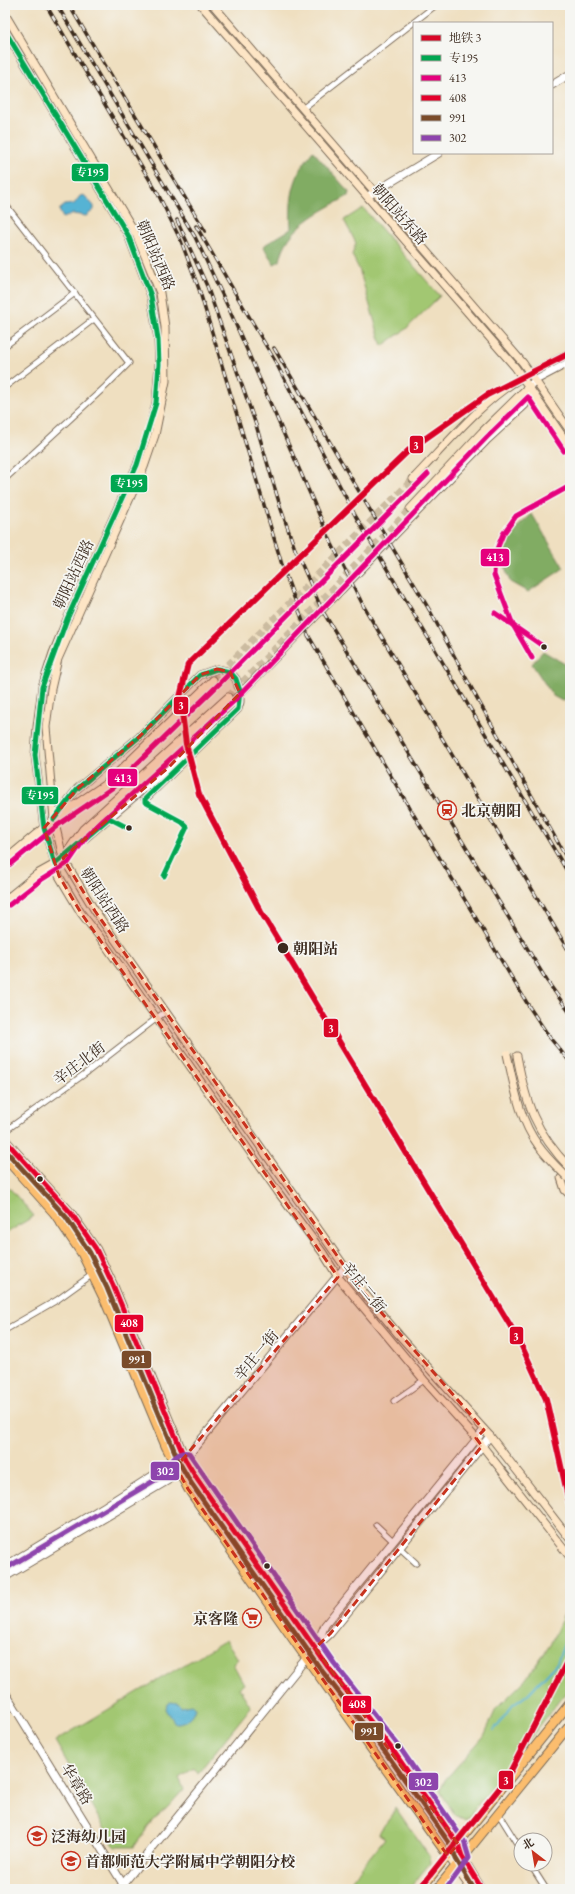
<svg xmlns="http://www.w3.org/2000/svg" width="575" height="1894" font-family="'EB Garamond','Noto Serif SC',serif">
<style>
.green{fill:#a2c772;stroke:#6e7848}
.forest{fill:#81ac64;stroke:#5e6b41}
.water{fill:#56b3d4;stroke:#486e79}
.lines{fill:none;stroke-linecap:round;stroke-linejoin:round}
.stream{stroke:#56b3d4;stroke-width:2}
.secondary-tunnel{stroke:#cbbba0;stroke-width:7;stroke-dasharray:7 3.5;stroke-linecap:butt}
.minor-casing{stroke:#7a6957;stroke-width:7}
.tertiary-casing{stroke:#7a6957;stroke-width:9}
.secondary-casing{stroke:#7a6957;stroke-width:9}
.primary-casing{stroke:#7a6957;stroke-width:10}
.minor{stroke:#fff;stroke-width:5}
.tertiary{stroke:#fff;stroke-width:7}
.secondary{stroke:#fde5c5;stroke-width:7}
.primary{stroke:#fbbd6e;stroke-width:8}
.rail-casing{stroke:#3b2a1e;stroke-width:3.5}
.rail{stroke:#f6f6f2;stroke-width:2;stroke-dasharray:6;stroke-linecap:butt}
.secondary-bridge-casing{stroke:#7a6957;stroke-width:9;stroke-linecap:butt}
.secondary-bridge{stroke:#fde5c5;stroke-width:7}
.bus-1-casing{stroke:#f6f6f2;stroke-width:8}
.bus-2-casing{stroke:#f6f6f2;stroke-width:8}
.bus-3-casing{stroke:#f6f6f2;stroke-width:8}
.bus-4-casing{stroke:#f6f6f2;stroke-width:8}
.bus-5-casing{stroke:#f6f6f2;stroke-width:8}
.bus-1{stroke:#00a651;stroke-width:5}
.bus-2{stroke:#e5007d;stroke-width:5}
.bus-3{stroke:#e4002b;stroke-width:5}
.bus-4{stroke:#7a4b2a;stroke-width:5}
.bus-5{stroke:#8e44ad;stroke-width:5}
.metro-1-casing{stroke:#f6f6f2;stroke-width:9}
.metro-1{stroke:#d90627;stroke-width:6}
.marked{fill:#c8321e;fill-opacity:0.2;stroke:#c8321e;stroke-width:3;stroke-dasharray:8 5;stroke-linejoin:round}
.bus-dot{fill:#3b2a1e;stroke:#f6f6f2;stroke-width:1.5}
.labels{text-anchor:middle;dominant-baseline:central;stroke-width:3.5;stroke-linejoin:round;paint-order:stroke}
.street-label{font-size:15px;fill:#3b2a1e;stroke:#f6f6f2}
.poi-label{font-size:15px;font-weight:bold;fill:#3b2a1e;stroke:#f6f6f2;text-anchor:start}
.stop-label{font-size:15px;font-weight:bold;fill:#3b2a1e;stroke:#f6f6f2;text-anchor:start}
.line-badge{stroke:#f6f6f2;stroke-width:1.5}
.badge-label{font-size:11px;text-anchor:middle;font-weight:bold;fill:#fff}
</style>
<rect width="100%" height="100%" fill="#f6f6f2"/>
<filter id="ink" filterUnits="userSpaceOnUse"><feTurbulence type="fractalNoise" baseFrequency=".025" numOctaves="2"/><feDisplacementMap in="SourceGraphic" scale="8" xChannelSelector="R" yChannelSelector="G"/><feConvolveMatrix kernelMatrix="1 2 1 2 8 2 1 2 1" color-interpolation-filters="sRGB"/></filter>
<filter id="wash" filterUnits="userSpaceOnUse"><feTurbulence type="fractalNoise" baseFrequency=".012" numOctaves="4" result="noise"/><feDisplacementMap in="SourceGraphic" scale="16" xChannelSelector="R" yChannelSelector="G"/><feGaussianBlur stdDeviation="0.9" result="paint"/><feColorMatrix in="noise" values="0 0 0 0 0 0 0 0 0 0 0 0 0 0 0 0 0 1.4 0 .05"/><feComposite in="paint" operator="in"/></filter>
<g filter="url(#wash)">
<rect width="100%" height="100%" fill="#efdfc0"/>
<g class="green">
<polygon points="363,208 440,296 406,329 382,346 359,269 352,255 356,243 344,220"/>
<polygon points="5,1183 34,1216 5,1234"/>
<polygon points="570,1601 570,1687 466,1820 455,1815 440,1791 445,1780 484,1736 496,1709 525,1680 550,1645"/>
<polygon points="226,1640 238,1659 233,1664 244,1684 239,1688 251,1707 198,1773 194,1768 179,1778 184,1789 167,1808 154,1819 134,1847 115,1847 55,1741"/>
<path d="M 395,1807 L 429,1856 L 430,1863 L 409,1889 L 344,1889 L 385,1838 L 379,1834 C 383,1823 393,1819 395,1807 Z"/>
</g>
<g class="forest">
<path d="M 313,151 L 349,192 L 348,196 C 321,212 286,226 280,261 L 274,264 L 263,246 L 291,229 C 289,197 293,176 313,151 Z"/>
<polygon points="532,514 564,568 528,592 510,582 501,556 511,533"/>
<polygon points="543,651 570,667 570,700 562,701 553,696 532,664"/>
</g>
<g class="water">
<polygon points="84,195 94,206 94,210 86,216 73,214 63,218 59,210 65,205 74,204 80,196"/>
<path d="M 170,1702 L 178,1703 L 181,1707 L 191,1705 L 195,1707 C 194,1716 184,1724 175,1723 L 166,1709 L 167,1704 Z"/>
</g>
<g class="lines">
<polyline class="stream" points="494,1730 513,1705 527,1695 557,1663 564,1644 570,1636"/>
</g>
</g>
<g filter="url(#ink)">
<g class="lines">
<g class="secondary-tunnel">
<polyline points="213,680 413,479"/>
<polyline points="228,697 410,509"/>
</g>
<defs>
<g id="minor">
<polyline points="302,109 436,5"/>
<polyline points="5,204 129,363 105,387 5,479"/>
<polyline points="5,346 75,293"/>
<polyline points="5,387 94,319"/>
<polyline points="5,1131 86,1073 166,1011"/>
<polyline points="5,1330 57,1300 93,1274"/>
<polyline points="394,1401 424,1380"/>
<polyline points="376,1525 393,1541"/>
<polyline points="401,1549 416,1563"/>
<polyline points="498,1813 521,1850"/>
<polyline points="530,1864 546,1889"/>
</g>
<g id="tertiary">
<polyline points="552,85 570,74"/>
<polyline points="368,196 439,153"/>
<polyline points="523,377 570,353"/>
<polyline points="55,817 77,789 139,737 200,675 217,669 230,672 236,679 240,691 240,702 238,709 145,799"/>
<polyline points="55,864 169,767 486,441 525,405 529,386 536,380 570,362"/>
<polyline points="185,1459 345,1267"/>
<polyline points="5,1566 105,1506 160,1471 176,1467"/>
<polyline points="5,1577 167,1481 176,1467"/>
<polyline points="318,1645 330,1634 490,1436"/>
<polyline points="5,1692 126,1889"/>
<polyline points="119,1889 300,1666 315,1648 325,1625 484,1430"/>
</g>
<g id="secondary">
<polyline points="201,5 515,367 570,447"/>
<polyline points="213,5 523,363 570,431"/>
<polyline points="5,14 136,234 160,293 165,327 166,381 155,435 144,467 58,659 51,689 46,727 54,819 63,858 95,911 359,1287 399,1335 490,1436 570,1539"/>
<polyline points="5,31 128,235 151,296 158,339 159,364 156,403 148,433 137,465 67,619 53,653 42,687 37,727 35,755 44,828 59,876 81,913 99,936 278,1192 323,1253 338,1277 424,1380 476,1438 570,1557"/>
<path d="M 413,479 C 445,446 483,399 523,377"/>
<polyline points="410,509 482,432 529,386"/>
<polyline points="63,858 83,829 228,697"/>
<polyline points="5,860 54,819 107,783 213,680"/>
<polyline points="5,900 37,874 55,864"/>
<path d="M 517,1056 C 526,1104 535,1132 570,1168"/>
<polyline points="567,1171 561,1178 565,1190 570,1195"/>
<polyline points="458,1844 462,1856 482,1889"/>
<polyline points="448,1856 471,1889"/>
</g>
<g id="primary">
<polyline points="5,1140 71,1213 96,1249 113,1285 185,1459 197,1479 328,1667 392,1749 458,1844"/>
<polyline points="5,1158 54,1213 82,1254 105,1301 166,1447 188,1489 306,1658 448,1856"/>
<polyline points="421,1889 570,1703"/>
<polyline points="437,1889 570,1725"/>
</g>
</defs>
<use href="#minor" class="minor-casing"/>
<use href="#tertiary" class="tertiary-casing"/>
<use href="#secondary" class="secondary-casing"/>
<use href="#primary" class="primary-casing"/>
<use href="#minor" class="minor"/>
<use href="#tertiary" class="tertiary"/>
<use href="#secondary" class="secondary"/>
<use href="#primary" class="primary"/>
<defs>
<g id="rail">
<polyline points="46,5 158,194 181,241 199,289 283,568 308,635 415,817 530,1008 550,1038 570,1062"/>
<polyline points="57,5 195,237 229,309 332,544 364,607 570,953"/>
<polyline points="69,5 205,231"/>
<polyline points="177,220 207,286 256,425 281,509 295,549 322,610 547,981 570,1013"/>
<polyline points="196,226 275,361 356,517 570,876"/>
<polyline points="274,348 430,611 478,700 570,864"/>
</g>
</defs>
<use href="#rail" class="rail-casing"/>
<use href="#rail" class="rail"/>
<defs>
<path id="secondary-bridge" d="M 507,1054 C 514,1085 519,1119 538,1145 C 546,1157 557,1167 567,1177"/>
</defs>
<use href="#secondary-bridge" class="secondary-bridge-casing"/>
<use href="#secondary-bridge" class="secondary-bridge"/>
<defs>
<g id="bus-1">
<polyline points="5,31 128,235 151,296 158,339 159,364 156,403 137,465 67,619 42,687 35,755 44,828 55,864 109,818 130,829"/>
<polyline points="54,819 77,789 139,737 200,675 217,669 230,672 236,679 240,691 238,709 145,799 145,802 182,822 187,827 164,876"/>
</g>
<g id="bus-2">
<polyline points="495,613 544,647"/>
<polyline points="532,658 513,625 494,575 495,554 503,534 516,516 570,486"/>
<polyline points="9,865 58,825 112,788 218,685 428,474"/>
<polyline points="9,905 41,880 68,863 88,834 233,702 487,437 528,397 564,451"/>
</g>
<polyline id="bus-3" points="5,1140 71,1213 96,1249 113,1285 185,1459 197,1479 328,1667 392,1749 458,1844 462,1856 482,1889"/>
<polyline id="bus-4" points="5,1150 66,1217 90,1253 107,1288 179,1462 191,1483 322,1671 386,1753 452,1847 456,1859 474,1889"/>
<path id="bus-5" d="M 5,1569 L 162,1476 C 167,1467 177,1449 189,1453 L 334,1663 L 398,1745 L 464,1841 L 469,1858 L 446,1889"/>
</defs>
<use href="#bus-1" class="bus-1-casing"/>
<use href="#bus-2" class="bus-2-casing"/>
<use href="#bus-3" class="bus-3-casing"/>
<use href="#bus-4" class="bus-4-casing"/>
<use href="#bus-5" class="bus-5-casing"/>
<use href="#bus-1" class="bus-1"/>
<use href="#bus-2" class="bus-2"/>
<use href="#bus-3" class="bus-3"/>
<use href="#bus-4" class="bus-4"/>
<use href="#bus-5" class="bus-5"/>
<defs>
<g id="metro-1">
<polyline points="570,353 487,395 409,450 188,664 180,697 186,744 199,794 261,912 519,1340 546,1399 570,1506"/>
<polyline points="419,1889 506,1780 570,1656"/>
</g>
</defs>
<use href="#metro-1" class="metro-1-casing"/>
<use href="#metro-1" class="metro-1"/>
</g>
</g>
<path class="marked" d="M 217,669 L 230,672 L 240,693 L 169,767 L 63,858 L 95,911 L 359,1287 L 484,1430 L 476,1438 L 482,1446 L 330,1634 L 315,1648 L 458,1844 L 448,1856 L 188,1489 L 176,1467 L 338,1277 L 81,913 L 59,876 L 44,828 L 77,789 L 139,737 L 200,675 Z"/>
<defs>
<symbol id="station-ring" viewBox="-11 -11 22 22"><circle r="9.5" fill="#f6f6f2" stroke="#c8321e" stroke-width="1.5"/><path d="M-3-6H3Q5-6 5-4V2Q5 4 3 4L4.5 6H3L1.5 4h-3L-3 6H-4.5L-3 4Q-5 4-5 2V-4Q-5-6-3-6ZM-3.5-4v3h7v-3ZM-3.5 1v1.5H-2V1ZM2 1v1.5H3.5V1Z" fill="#c8321e"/></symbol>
<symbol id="supermarket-ring" viewBox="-11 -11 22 22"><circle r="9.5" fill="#f6f6f2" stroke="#c8321e" stroke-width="1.5"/><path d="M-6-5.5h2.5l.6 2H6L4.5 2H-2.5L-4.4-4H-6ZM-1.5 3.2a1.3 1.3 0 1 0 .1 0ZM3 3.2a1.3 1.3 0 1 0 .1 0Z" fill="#c8321e"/></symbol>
<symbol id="school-ring" viewBox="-11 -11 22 22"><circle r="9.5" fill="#f6f6f2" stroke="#c8321e" stroke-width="1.5"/><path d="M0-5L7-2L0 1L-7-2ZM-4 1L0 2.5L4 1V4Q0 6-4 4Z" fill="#c8321e"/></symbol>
</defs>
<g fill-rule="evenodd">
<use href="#station-ring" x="436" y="799" width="22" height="22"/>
<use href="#supermarket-ring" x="241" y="1607" width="22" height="22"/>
<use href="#school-ring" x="26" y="1825" width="22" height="22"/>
<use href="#school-ring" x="60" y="1850" width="22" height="22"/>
</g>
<g class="bus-dot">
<circle cx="544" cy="647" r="3.5"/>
<circle cx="129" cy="828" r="3.5"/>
<circle cx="283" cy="948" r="6"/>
<circle cx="40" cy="1179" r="3.5"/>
<circle cx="267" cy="1566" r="3.5"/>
<circle cx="398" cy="1746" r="3.5"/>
</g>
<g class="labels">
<g class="street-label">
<text transform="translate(400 214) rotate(49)">朝阳站东路</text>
<text transform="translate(156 255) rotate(67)">朝阳站西路</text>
<text transform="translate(73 574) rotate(-65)">朝阳站西路</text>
<text transform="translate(105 900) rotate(57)">朝阳站西路</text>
<text transform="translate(79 1063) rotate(-37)">辛庄北街</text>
<text transform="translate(364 1287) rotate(51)">辛庄二街</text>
<text transform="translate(256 1355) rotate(-50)">辛庄一街</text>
<text transform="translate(77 1784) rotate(58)">华章路</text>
</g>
<g class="poi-label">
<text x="461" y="810">北京朝阳</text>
<text x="238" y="1618" text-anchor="end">京客隆</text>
<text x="51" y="1836">泛海幼儿园</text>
<text x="85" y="1861">首都师范大学附属中学朝阳分校</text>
</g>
<g class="stop-label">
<text x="293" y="948">朝阳站</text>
</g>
</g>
<g class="line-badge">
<rect x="71" y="163" width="38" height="19" rx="4" fill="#00a651"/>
<rect x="409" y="435" width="15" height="19" rx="4" fill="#d90627"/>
<rect x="110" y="474" width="38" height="19" rx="4" fill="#00a651"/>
<rect x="480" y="548" width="30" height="19" rx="4" fill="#e5007d"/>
<rect x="173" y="696" width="16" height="19" rx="4" fill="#d90627"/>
<rect x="107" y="768" width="31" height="19" rx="4" fill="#e5007d"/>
<rect x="21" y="786" width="38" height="19" rx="4" fill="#00a651"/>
<rect x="323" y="1018" width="16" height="20" rx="4" fill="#d90627"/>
<rect x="114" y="1314" width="30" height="19" rx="4" fill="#e4002b"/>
<rect x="509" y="1326" width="15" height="19" rx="4" fill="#d90627"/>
<rect x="121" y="1350" width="31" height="19" rx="4" fill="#7a4b2a"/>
<rect x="150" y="1461" width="30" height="20" rx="4" fill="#8e44ad"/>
<rect x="342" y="1695" width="30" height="19" rx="4" fill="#e4002b"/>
<rect x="354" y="1722" width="30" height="19" rx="4" fill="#7a4b2a"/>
<rect x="498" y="1770" width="16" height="20" rx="4" fill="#d90627"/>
<rect x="408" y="1772" width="31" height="19" rx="4" fill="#8e44ad"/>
</g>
<g class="badge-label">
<text x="90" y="176">专195</text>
<text x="416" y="449">3</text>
<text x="129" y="487">专195</text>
<text x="495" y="561">413</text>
<text x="181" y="709">3</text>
<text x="123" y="782">413</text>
<text x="40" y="799">专195</text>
<text x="331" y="1032">3</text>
<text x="129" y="1327">408</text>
<text x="516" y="1340">3</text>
<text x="137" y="1363">991</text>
<text x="165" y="1475">302</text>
<text x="357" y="1708">408</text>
<text x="369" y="1735">991</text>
<text x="506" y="1784">3</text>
<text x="423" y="1786">302</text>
</g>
<rect width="575" height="1894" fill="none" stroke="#f6f6f2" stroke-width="20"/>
<rect x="413" y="22" width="140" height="132" fill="#f6f6f2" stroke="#aba49d"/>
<rect x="421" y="35" width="20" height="6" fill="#d90627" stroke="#aba49d"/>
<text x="449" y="42" font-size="12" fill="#3b2a1e">地铁 3</text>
<rect x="421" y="55" width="20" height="6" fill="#00a651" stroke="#aba49d"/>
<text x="449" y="62" font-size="12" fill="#3b2a1e">专195</text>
<rect x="421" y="75" width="20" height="6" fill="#e5007d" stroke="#aba49d"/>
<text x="449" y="82" font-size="12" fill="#3b2a1e">413</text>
<rect x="421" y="95" width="20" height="6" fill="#e4002b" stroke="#aba49d"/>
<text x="449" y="102" font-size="12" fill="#3b2a1e">408</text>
<rect x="421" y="115" width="20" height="6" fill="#7a4b2a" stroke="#aba49d"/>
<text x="449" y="122" font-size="12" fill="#3b2a1e">991</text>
<rect x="421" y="135" width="20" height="6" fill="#8e44ad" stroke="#aba49d"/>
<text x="449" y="142" font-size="12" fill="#3b2a1e">302</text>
<g transform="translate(533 1852) rotate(329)"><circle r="19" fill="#f6f6f2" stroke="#aba49d"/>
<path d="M0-3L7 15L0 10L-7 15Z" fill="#c8321e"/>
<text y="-6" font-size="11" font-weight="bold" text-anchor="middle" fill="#3b2a1e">北</text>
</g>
</svg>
